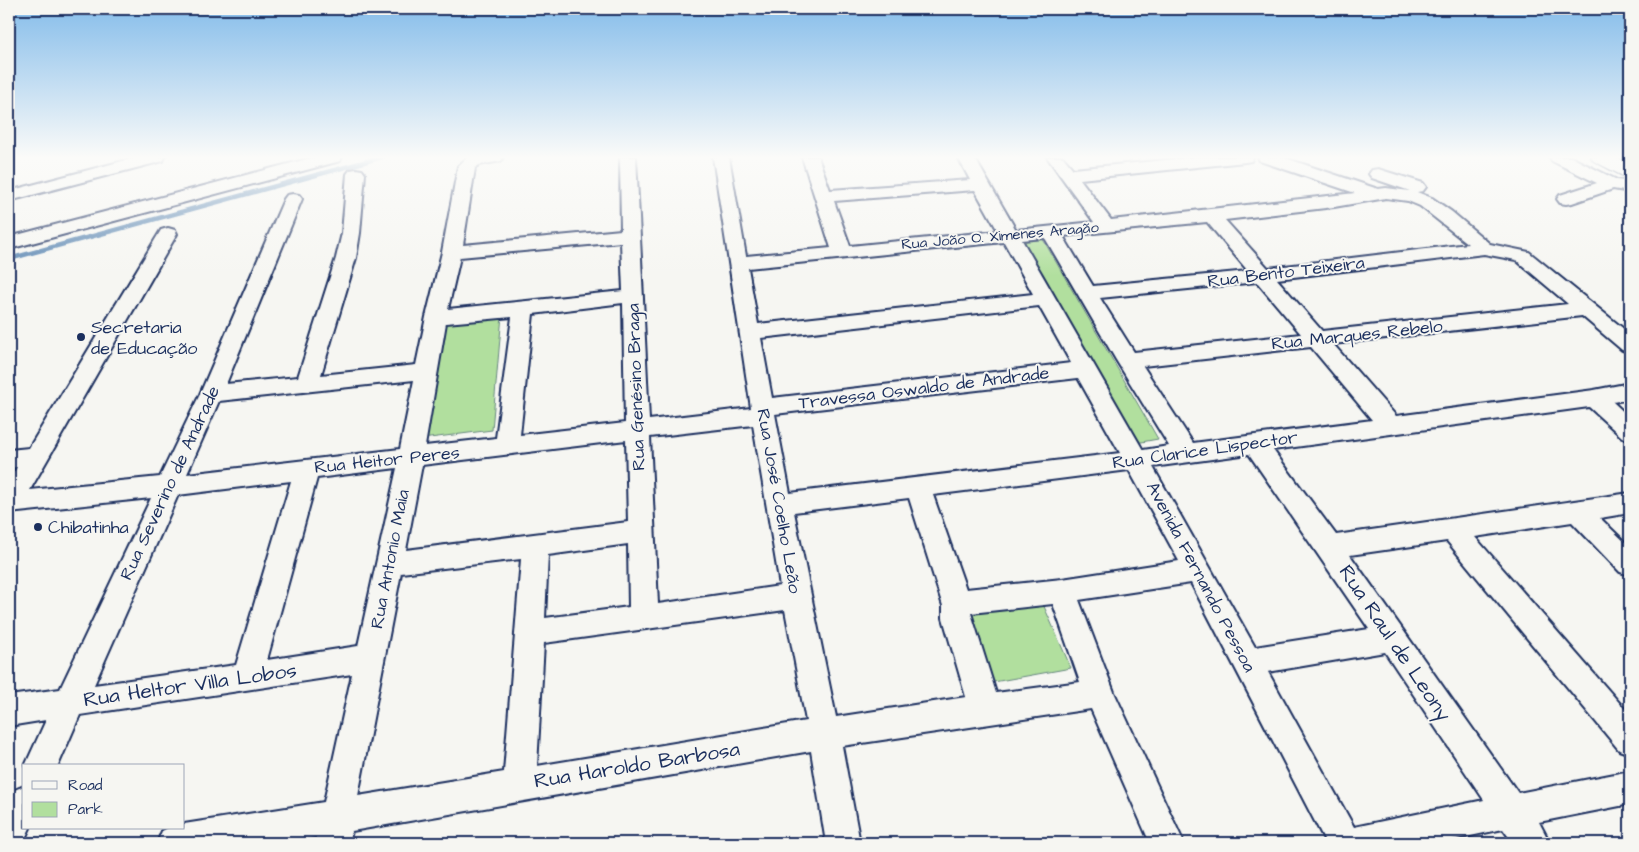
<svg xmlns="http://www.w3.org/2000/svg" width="1639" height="852" font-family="'Architects Daughter',sans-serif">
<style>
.green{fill:#b1df9e;stroke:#66877e}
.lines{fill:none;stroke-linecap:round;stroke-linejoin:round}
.stream{stroke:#608ab4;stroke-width:4.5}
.minor-casing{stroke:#1b2f5e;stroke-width:4}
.major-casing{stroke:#1b2f5e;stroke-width:3}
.minor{fill:#f6f6f2;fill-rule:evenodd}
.major{fill:#f6f6f2;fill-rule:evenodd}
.poi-dot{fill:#1b2f5e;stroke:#f6f6f2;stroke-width:2}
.labels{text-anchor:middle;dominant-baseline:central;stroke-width:4;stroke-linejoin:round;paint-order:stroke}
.far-street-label{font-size:15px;fill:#1b2f5e;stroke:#f6f6f2}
.street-label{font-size:18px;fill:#1b2f5e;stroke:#f6f6f2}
.poi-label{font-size:18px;fill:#1b2f5e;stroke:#f6f6f2;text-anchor:start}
.near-street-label{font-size:21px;fill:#1b2f5e;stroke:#f6f6f2}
</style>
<rect width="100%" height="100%" fill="#f6f6f2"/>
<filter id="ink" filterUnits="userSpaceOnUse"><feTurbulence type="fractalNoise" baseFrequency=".02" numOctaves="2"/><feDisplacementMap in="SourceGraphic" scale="10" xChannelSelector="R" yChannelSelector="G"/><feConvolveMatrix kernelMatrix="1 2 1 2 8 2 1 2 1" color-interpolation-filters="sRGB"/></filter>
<g filter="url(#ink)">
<g class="green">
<polygon points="1041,236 1158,439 1136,443 1019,239"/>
<polygon points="502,315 492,430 422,439 441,321"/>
<polygon points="1039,595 1071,668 988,683 963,610"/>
</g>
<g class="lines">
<polyline class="stream" points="9,259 382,157"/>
<defs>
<g id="minor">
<polygon points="138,157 165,157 163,161 9,201 9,191"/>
<polygon points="315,157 342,157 340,161 9,249 9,237"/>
<path d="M 468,157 L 503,157 L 501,161 L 479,165 L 475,168 L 463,245 L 621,230 L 620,157 L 636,157 L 649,420 L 751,408 L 713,157 L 729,157 L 746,256 L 831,248 L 802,157 L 818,157 L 830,190 L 970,180 L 958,157 L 974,157 L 1016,230 L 1094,222 L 1047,157 L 1063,157 L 1073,169 L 1197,157 L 1253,157 L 1251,161 L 1245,162 L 1080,179 L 1111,220 L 1355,193 L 1260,161 L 1258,157 L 1282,157 L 1378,189 L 1386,188 L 1410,191 L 1372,178 L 1369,174 L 1372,170 L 1378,169 L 1423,183 L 1426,187 L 1423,191 L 1417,192 L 1432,198 L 1452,212 L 1490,244 L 1529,252 L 1630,334 L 1630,352 L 1622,350 L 1582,316 L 1333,344 L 1396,416 L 1594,390 L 1630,383 L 1630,399 L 1613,402 L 1630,418 L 1630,440 L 1622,437 L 1589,407 L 1273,450 L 1336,535 L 1630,493 L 1630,513 L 1600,518 L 1630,547 L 1630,575 L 1620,572 L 1572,522 L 1475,537 L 1630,715 L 1630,754 L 1619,750 L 1447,541 L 1350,555 L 1518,793 L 1630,771 L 1630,804 L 1539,822 L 1550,843 L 1513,843 L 1503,829 L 1438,843 L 1326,843 L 1191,583 L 1079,600 L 1114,692 L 1184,843 L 1150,843 L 1091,709 L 842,746 L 860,843 L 826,843 L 811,751 L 352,831 L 349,843 L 315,843 L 316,837 L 280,843 L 157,843 L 162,831 L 168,828 L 184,828 L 184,824 L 324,802 L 352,674 L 80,715 L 58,766 L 25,766 L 46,720 L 9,726 L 9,696 L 60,689 L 151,498 L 9,513 L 9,481 L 17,467 L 9,468 L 9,450 L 29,448 L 161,230 L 168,228 L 175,230 L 177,234 L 30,490 L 160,477 L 200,394 L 284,199 L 287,195 L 293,194 L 299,195 L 302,199 L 226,384 L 298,377 L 336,258 L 342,233 L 347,174 L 350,170 L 356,169 L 362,170 L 365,174 L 360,233 L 356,258 L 321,375 L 416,365 L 426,317 L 442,252 L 458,166 ZM 975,190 L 998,231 L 850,246 L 834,201 ZM 1386,198 L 1408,201 L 1420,206 L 1468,244 L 1268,268 L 1225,220 L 1334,207 ZM 1207,222 L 1248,271 L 1093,286 L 1063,236 ZM 1045,238 L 1116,360 L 1169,446 L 1143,450 L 1022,240 ZM 621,242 L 623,291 L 448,309 L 460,257 ZM 1004,242 L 1033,294 L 758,324 L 748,268 ZM 1484,254 L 1516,260 L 1568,304 L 1322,331 L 1277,279 ZM 1257,282 L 1301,334 L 1134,352 L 1100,298 ZM 623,303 L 625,423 L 520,435 L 533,314 ZM 1039,306 L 1071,363 L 772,398 L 761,338 ZM 512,317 L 496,438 L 425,446 L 446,323 ZM 1311,347 L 1372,420 L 1193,443 L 1143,366 ZM 1078,378 L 1120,453 L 790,493 L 775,414 ZM 414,380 L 400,449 L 187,474 L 219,401 ZM 753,425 L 780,586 L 658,604 L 650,437 ZM 626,440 L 628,522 L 406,550 L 422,465 ZM 1249,454 L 1369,629 L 1255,647 L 1153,467 ZM 397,468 L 358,646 L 267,660 L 317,478 ZM 1129,470 L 1179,561 L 1062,579 L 966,589 L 933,495 ZM 291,481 L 236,665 L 94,685 L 178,495 ZM 909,498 L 943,606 L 943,618 L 966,697 L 836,717 L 794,512 ZM 628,544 L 629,607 L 545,618 L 548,555 ZM 521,559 L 504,772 L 358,796 L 401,573 ZM 1053,604 L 1080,682 L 996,693 L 971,613 ZM 785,610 L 806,721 L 537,766 L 544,643 ZM 1385,652 L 1484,800 L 1354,827 L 1268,672 Z"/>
<polygon points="1550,157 1571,157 1617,180 1630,182 1630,192 1613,189 1572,203 1566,204 1560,203 1557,199 1560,195 1597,183 1552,161"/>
<polygon points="24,786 24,828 30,828 23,843 9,843 9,798 12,791"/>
</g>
<polygon id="major" points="1591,157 1615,157 1630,164 1630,178 1623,176 1594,161"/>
</defs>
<use href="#minor" class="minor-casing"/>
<use href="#major" class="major-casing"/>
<use href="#minor" class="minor"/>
<use href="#major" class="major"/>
</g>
</g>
<linearGradient id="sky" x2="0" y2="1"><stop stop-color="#84bcea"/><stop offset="0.57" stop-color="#fbfbf9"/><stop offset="1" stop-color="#fbfbf9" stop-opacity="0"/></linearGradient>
<rect width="1639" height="276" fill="url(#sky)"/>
<g class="poi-dot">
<circle cx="81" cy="337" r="5"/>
<circle cx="38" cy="527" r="5"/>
</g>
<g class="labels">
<g class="far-street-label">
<text transform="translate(1000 236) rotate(-5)">Rua João O. Ximenes Aragão</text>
</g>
<g class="street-label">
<text transform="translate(1286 272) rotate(-7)">Rua Bento Teixeira</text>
<text transform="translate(1357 335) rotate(-6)">Rua Marques Rebelo</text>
<text transform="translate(636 387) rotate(-92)">Rua Genésino Braga</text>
<text transform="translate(924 388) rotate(-7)">Travessa Oswaldo de Andrade</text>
<text transform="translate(1205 450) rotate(-8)">Rua Clarice Lispector</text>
<text transform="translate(387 460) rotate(-6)">Rua Heitor Peres</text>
<text transform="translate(170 483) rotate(-65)">Rua Severino de Andrade</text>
<text transform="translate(779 501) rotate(80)">Rua José Coelho Leão</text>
<text transform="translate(390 559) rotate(-79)">Rua Antonio Maia</text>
<text transform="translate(1201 577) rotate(62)">Avenida Fernando Pessoa</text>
</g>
<g class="poi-label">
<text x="91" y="327">Secretaria<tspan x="91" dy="21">de Educação</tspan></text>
<text x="48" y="527">Chibatinha</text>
</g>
<g class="near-street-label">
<text transform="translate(1395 643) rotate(56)">Rua Raul de Leony</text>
<text transform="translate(190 685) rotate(-8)">Rua Heltor Villa Lobos</text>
<text transform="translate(637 765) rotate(-9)">Rua Haroldo Barbosa</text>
</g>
</g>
<rect width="1639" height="852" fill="none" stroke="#f6f6f2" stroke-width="30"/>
<rect x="15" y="15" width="1609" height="822" fill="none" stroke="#1b2f5e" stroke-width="2" filter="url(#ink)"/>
<rect x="22" y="764" width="162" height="65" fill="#f6f6f2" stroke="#9ea6b7"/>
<rect x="32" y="781" width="25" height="8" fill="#f6f6f2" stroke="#9ea6b7"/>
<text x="68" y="790" font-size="15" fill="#1b2f5e">Road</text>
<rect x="32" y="802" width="25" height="15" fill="#b1df9e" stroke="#9ea6b7"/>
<text x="68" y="814" font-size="15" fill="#1b2f5e">Park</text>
</svg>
